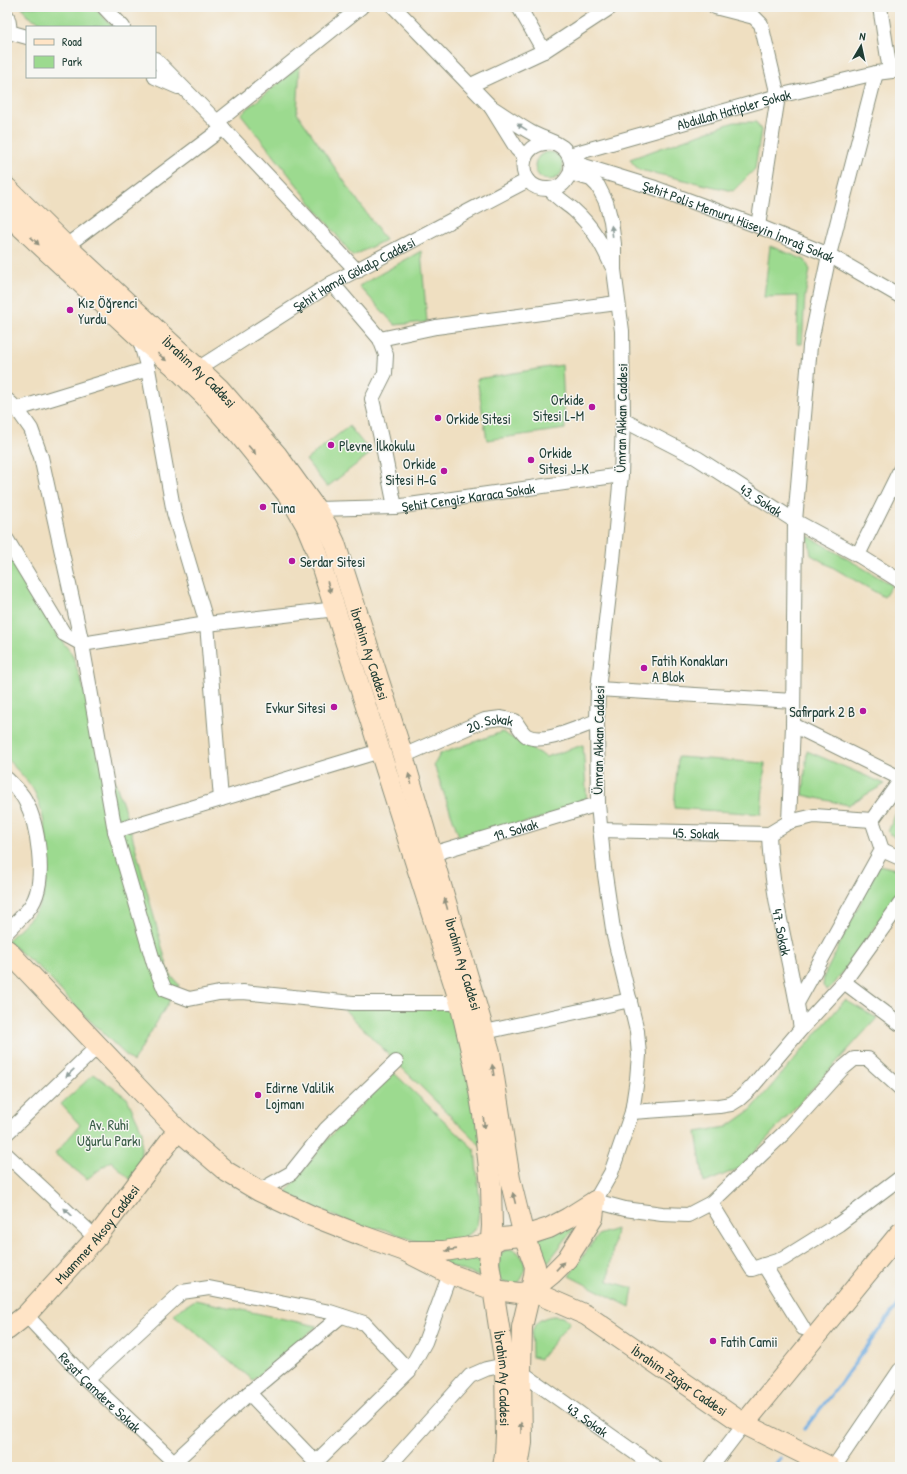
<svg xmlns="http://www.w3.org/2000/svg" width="907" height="1474" font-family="'Patrick Hand',sans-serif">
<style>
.green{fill:#9cda8f;stroke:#5e8c62}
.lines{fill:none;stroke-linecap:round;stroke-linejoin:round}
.stream{stroke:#6dace0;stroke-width:3.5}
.minor-casing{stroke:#878e7a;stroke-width:16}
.secondary-casing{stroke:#878e7a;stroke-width:22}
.minor{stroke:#fff;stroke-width:14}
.secondary{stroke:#ffe4c6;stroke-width:20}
.oneway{fill:#8f9e9a}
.oneway2{fill:#8f907d}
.poi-dot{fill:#b5179e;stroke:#f6f6f2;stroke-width:1.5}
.labels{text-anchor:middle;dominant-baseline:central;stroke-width:3;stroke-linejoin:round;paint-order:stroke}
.street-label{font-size:14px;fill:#1f3d34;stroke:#f6f6f2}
.poi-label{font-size:14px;fill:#1f3d34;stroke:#f6f6f2;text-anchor:start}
.park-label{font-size:14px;fill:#385c46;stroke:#f6f6f2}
</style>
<rect width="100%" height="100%" fill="#f6f6f2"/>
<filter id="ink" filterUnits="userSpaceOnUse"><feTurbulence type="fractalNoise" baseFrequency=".025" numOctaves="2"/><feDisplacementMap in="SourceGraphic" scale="8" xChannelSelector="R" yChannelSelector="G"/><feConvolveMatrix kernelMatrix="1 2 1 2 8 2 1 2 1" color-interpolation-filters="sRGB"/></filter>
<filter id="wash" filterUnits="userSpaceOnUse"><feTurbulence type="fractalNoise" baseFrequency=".012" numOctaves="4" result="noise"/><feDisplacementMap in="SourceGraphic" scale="16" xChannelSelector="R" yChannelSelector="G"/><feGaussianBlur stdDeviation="0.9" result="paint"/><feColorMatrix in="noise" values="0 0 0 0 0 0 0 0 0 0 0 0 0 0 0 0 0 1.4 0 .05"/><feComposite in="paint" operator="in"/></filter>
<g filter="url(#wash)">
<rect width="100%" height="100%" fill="#efdfc1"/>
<g class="green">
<polygon points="22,7 94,7 113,27 51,27 27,16"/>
<polygon points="300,65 297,113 385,240 353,256 241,114"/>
<polygon points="734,122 756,122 761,130 755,169 733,191 640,170 634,165 630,159"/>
<circle cx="549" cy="166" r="14"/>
<polygon points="770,246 805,260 810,270 805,296 802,344 797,344 798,296 764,297"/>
<polygon points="421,251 427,322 395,325 359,286"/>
<polygon points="562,365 565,429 487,440 477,379"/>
<polygon points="349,426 371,453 327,487 306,460"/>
<polygon points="808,536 892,585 884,597 811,555"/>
<path d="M 7,552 L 58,636 L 72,654 L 128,820 L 169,973 L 179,985 L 133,1062 L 72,1003 L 43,971 L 7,941 C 15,933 33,917 38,908 C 54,882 48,815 33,789 C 26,778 16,769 7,759 Z"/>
<polygon points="502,732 546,757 583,745 587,804 461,842 434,765 440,754"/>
<polygon points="807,751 885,784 848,805 803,795"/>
<polygon points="678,757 765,763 761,814 674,808"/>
<polygon points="900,803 900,842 888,832"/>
<polygon points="879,865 900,870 900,893 835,983 827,990 823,986 824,976"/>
<polygon points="845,1000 877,1018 740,1168 704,1183 696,1132 727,1127 751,1110"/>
<polygon points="336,1001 460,1003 487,1152 396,1062"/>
<polygon points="394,1073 475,1150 480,1205 477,1225 472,1232 455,1242 432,1247 380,1228 367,1229 314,1208 285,1193 332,1134"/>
<polygon points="94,1074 127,1098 142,1131 140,1169 131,1180 111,1161 87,1179 55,1154 80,1125 61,1104"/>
<polygon points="582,1218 542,1270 542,1258 536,1240"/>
<polygon points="616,1229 608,1281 633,1288 630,1307 569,1276 598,1235"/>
<path d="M 510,1249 C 528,1253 529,1275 516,1285 L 502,1282 L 498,1275 L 499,1257 L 504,1251 Z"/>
<polygon points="481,1255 482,1277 438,1262"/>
<polygon points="195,1300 317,1326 253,1380 173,1314"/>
<path d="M 553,1316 L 565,1317 L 570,1322 L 540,1359 L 532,1357 C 532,1336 527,1320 553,1316 Z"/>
</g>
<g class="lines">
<g class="stream">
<polyline points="804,1429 836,1389 900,1301"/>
<polyline points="773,1467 781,1458"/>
</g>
</g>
</g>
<g filter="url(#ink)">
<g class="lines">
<defs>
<g id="minor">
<polyline points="104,7 123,27"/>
<polyline points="394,7 491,107 517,149 525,157"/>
<polyline points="519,7 544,51"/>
<polyline points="715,7 754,17 761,24 778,96 758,226"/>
<polyline points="880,7 890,71"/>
<path d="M 7,16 C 9,22 11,29 7,34"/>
<polyline points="9,32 27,37"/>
<polyline points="155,59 217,122 357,271"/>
<polyline points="155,77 178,87"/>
<polyline points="471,85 544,51 611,7"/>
<path d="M 491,107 C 505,116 518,125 532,133 C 540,137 549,140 557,144 C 571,151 576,168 566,180 C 562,186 555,189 548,189 C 514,190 515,138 554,143"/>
<polyline points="217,122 361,7"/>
<path id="s1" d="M 569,155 L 778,96 L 876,73 L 900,70"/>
<path id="s2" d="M 571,162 L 655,188 L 758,226 L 829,255 L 900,296"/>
<polyline points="570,173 591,179 598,186 606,202 611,221 614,244 614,270 622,331 623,420 621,475 613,560 598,689 597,721 598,804 604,868 614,936 637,1031 639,1055 637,1079 632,1112 611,1173 595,1201 625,1209 662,1214 688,1215 711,1203"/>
<path d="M 550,189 C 556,198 566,203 574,210 C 592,226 602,244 612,266"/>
<polyline points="66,246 223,128"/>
<polyline points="332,283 380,339 386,355 385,373 372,399 383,447 395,507"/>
<polyline points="139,337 148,369 174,513 207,624 221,799"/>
<polyline points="380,339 436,327 617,303"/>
<path id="s3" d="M 191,375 L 199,368 L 332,283 L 528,180"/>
<polyline points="7,400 17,409 31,429 41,457 82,644 115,831 154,964 165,990 189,999 219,993 243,992 353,1003 460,1003"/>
<polyline points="17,409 148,369"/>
<path id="s4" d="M 623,420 L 697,458 L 795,521 L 858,555 L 900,581"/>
<path id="s5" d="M 316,509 L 395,507 L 621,475"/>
<polyline points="7,540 64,634 82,644 207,624 336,609"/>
<polyline points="858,555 900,470"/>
<polyline points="598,689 793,701"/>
<polyline points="793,725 900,778"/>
<path id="s6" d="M 403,756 L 485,720 L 501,718 L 515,721 C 518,725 522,733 527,736 C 544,745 579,727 597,721"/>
<path d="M 7,779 C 13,785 21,792 25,800 C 38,824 47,880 32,904 C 26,914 15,923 7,932"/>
<polyline points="789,822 793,725 795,521 810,346 829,255 876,73"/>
<path id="s7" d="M 600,830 L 769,834 L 789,822 L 814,816 L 872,820 L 900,781"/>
<polyline points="115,831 380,751"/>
<path id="s8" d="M 769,834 C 771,900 792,964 801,1029"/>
<polyline points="882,850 900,858"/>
<path id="s9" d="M 432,854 L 598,804"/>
<polyline points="844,982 900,1024"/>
<polyline points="797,1003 882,850 872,820"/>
<polyline points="485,1032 630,1000"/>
<polyline points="900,1088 868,1059 854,1059 842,1069 784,1133 711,1203 752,1269 783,1259 839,1224 900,1178"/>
<polyline points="632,1112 719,1106 731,1104 739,1099 751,1088 801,1029 844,982 900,904"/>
<polyline points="7,1133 98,1046"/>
<polyline points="7,1155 96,1238"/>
<polyline points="259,1191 291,1173 326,1129 396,1062"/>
<polyline points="764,1265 803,1328"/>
<path id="s10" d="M 26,1315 L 87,1380 L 174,1462 L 172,1467"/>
<path id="s11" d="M 521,1372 L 655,1467"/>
<polyline points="87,1380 182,1292 209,1288 330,1312 364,1323 409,1371"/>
<polyline points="249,1393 320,1467"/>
<polyline points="174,1462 249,1393 341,1316"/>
<polyline points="316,1462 409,1371 425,1342 450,1274"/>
<polyline points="388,1467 470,1376 486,1369 505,1365"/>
<polyline points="711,1467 744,1424"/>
<polyline points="834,1467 900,1370"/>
</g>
<g id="secondary">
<path id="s12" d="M 7,188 L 66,246 L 219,388 L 277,455 L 316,509 L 327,526 L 335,543 L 403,756 L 490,1052 L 510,1179 L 524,1236 L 535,1266 L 534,1276 L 522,1327 L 521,1372 L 522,1443 L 518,1467"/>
<path id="s13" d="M 7,214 L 139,337 L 173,365 L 204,395 L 241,437 L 291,499 L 306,525 L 316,549 L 460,1003 L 475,1068 L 483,1114 L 491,1186 L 492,1226 L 489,1263 L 505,1365 L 506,1435 L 505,1454 L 503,1467"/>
<polyline points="7,950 178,1130 227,1172 259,1191 312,1216 363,1236 405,1251 450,1274 494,1290 519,1293 531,1291 552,1274 567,1259 593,1218 595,1201"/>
<polyline points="411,1251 444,1251 490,1244 501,1238 524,1236 549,1228 568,1218 595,1201"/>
<path id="s14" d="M 531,1291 L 586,1315 L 744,1424 L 830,1467"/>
<path id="s15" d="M 7,1330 L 26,1315 L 96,1238 L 178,1130"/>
<polyline points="744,1424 900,1233"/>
</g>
</defs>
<use href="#minor" class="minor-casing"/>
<use href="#secondary" class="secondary-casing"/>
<use href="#minor" class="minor"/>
<use href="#secondary" class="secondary"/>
</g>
<defs><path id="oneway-solid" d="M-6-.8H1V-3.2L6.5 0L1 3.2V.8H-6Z"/></defs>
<g class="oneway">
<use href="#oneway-solid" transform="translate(522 127) rotate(-148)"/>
<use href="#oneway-solid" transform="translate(612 231) rotate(-97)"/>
<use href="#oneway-solid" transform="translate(70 1073) rotate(136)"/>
<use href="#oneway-solid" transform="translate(68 1212) rotate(-137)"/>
</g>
<g class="oneway2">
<use href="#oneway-solid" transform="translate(35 241) rotate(43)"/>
<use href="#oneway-solid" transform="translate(162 357) rotate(40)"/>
<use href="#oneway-solid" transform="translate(252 450) rotate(50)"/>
<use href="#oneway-solid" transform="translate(329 587) rotate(72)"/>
<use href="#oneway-solid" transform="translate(410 779) rotate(-106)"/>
<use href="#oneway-solid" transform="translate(446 904) rotate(-106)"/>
<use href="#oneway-solid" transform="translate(493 1070) rotate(-99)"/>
<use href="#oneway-solid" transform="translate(484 1123) rotate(83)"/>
<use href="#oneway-solid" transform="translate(514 1198) rotate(-104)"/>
<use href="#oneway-solid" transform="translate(451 1250) rotate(172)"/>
<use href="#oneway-solid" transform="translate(560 1266) rotate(-47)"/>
<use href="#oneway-solid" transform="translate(521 1428) rotate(-91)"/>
</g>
</g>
<g class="poi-dot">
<circle cx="70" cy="310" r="4"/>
<circle cx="592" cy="407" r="4"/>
<circle cx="438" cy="418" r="4"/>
<circle cx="331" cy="445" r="4"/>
<circle cx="531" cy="460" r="4"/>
<circle cx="444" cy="471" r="4"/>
<circle cx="263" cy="507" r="4"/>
<circle cx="292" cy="561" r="4"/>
<circle cx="644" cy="668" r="4"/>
<circle cx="334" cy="707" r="4"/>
<circle cx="863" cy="711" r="4"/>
<circle cx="258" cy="1095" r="4"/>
<circle cx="713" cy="1341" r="4"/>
</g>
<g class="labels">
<g class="street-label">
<text stroke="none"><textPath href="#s1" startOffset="171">Abdullah Hatipler Sokak</textPath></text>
<text stroke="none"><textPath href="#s2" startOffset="178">Şehit Polis Memuru Hüseyin İmrağ Sokak</textPath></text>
<text stroke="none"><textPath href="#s3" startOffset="192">Şehit Hamdi Gökalp Caddesi</textPath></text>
<text stroke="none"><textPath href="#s12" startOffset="266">İbrahim Ay Caddesi</textPath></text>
<text transform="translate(621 418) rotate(-89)">Ümran Akkan Caddesi</text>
<text stroke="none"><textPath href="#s5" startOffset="153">Şehit Cengiz Karaca Sokak</textPath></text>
<text stroke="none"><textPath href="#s4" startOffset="160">43. Sokak</textPath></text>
<text stroke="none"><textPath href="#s12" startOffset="602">İbrahim Ay Caddesi</textPath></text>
<text stroke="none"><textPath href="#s6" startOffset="94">20. Sokak</textPath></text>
<text transform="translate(598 740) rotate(-89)">Ümran Akkan Caddesi</text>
<text stroke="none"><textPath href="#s9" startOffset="87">19. Sokak</textPath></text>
<text stroke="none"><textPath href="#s7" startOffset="96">45. Sokak</textPath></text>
<text stroke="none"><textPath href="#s8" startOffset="99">47. Sokak</textPath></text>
<text stroke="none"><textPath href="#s12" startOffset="926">İbrahim Ay Caddesi</textPath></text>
<text stroke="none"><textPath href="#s15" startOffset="132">Muammer Aksoy Caddesi</textPath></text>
<text stroke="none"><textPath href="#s13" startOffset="1315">İbrahim Ay Caddesi</textPath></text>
<text stroke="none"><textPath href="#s14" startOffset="174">İbrahim Zağar Caddesi</textPath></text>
<text stroke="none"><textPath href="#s10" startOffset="107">Reşat Çamdere Sokak</textPath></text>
<text stroke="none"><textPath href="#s11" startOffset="82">43. Sokak</textPath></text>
</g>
<g class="poi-label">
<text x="78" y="302">Kız Öğrenci<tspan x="78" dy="16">Yurdu</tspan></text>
<text x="584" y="399" text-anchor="end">Orkide<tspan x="584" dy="16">Sitesi L-M</tspan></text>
<text x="446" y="418">Orkide Sitesi</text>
<text x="339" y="445">Plevne İlkokulu</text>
<text x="539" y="452">Orkide<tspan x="539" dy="16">Sitesi J-K</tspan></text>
<text x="436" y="463" text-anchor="end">Orkide<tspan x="436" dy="16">Sitesi H-G</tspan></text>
<text x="271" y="507">Tuna</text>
<text x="300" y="561">Serdar Sitesi</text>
<text x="652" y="660">Fatih Konakları<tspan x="652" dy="16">A Blok</tspan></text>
<text x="326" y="707" text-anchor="end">Evkur Sitesi</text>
<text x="855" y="711" text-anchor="end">Safirpark 2 B</text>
<text x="266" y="1087">Edirne Valilik<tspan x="266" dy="16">Lojmanı</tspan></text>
<text x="721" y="1341">Fatih Camii</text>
</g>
<g class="park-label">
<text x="109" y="1124">Av. Ruhi<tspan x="109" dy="16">Uğurlu Parkı</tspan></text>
</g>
</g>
<rect width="907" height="1474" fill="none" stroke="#f6f6f2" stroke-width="24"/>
<rect x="26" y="26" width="130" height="52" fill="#f6f6f2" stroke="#a0aca6"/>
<rect x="34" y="39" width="20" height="6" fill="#ffe4c6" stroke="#a0aca6"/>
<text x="62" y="46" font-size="12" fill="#1f3d34">Road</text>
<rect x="34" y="56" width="20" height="12" fill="#9cda8f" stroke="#a0aca6"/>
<text x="62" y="66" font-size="12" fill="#1f3d34">Park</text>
<g transform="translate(861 46) rotate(9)" stroke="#f6f6f2" stroke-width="3" paint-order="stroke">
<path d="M0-3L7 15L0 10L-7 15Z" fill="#1f3d34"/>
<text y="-6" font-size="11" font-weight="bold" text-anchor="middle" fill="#1f3d34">N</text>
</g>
</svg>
